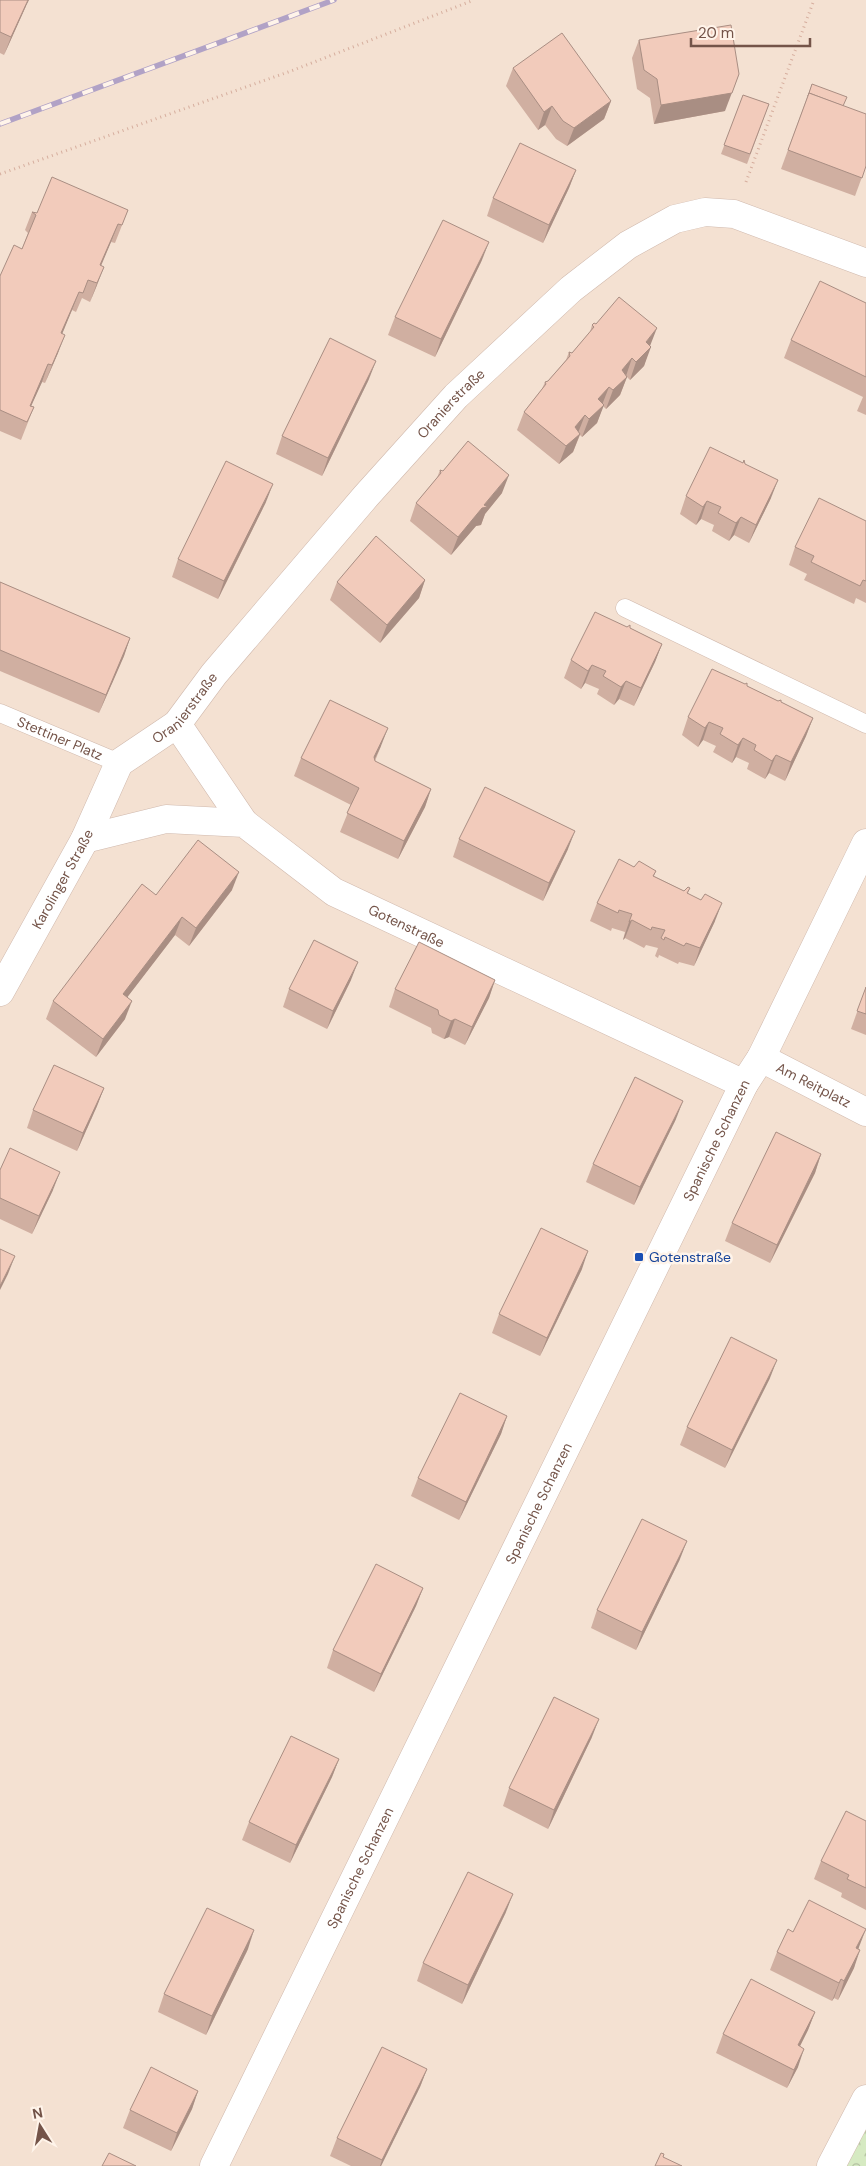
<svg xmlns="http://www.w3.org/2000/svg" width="866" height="2166" font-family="'DM Sans',sans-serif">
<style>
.residential{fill:#f4e1d2}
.forest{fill:url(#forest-crowns)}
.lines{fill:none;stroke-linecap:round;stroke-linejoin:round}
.lane-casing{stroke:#d0b9ad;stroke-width:19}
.street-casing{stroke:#d0b9ad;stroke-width:29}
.path{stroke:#d6ae9e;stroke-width:3;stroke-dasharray:1 4;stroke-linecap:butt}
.lane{stroke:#fff;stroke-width:18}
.street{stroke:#fff;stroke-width:28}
.rail-casing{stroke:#b1a2c6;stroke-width:5.5}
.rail{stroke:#fff4ea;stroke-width:4;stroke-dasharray:11;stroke-linecap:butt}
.wall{fill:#d0afa1}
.shaded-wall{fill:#a98e83}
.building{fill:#f2cbbb;stroke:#a98e83}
.transit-dot{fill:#1a4fb4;stroke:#fff4ea;stroke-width:2}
.labels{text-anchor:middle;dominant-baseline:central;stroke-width:5;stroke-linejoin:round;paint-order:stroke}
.street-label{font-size:14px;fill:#745449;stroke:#fff4ea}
.transit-label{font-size:14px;fill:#164399;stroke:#fff4ea;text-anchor:start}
</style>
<defs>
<pattern id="forest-crowns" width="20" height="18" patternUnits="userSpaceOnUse" patternTransform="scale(1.25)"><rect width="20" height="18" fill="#d6eac2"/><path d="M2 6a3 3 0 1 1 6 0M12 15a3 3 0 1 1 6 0" fill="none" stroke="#b2c0a0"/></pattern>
</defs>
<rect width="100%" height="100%" fill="#fcf0e4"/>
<rect class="residential" x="0" y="0" width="866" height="2166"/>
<polygon class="forest" points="866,2122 866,2166 844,2166"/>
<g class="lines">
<defs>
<g id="lane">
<polyline points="625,608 866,724"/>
<path id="s1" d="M 0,713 L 119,763"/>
</g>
<g id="street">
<polyline points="177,724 244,823"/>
<path id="s2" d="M 85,839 L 166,819 L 244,823 L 334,892 L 744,1084"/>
<path id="s3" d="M 0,992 L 85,839 L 119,763 L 177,724 L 214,674 L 366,496 L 456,396 L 571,289 L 628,245 L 675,219 L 705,212 L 734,214 L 866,263"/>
<path id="s4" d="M 761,1058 L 866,1112"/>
<path id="s5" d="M 214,2166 L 744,1084 L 761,1058 L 866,843"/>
<polyline points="831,2166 866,2099"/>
</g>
</defs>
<use href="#lane" class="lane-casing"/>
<use href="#street" class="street-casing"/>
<g class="path">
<polyline points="0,174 291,71 474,0"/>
<polyline points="746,182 814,0"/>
</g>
<use href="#lane" class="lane"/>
<use href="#street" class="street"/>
<defs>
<polyline id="rail" points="0,124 334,0"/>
</defs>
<use href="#rail" class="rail-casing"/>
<use href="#rail" class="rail"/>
</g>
<g class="wall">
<polygon points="0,0 26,6 4,55 0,53"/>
<polygon points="639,40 725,111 654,124 650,98 637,89 632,58"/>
<polygon points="513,68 611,101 604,119 567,146 556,139 545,125 538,130 506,86"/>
<polygon points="812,84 843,106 866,166 855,196 781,169"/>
<polygon points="743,95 769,104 747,164 721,154"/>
<polygon points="576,170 569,188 543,243 487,216 493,198"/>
<polygon points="128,210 115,243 111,242 101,266 97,285 90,302 82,298 76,312 72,310 62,334 58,353 51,369 45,383 42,382 31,406 34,407 21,440 0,431 0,276 22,249 28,233 25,230 32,212 37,213"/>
<polygon points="482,260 435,357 388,335 395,317"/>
<polygon points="866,303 866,415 857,411 863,397 784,358 791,340"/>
<polygon points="596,324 650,346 644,366 630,380 627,377 620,395 606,409 603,406 597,423 582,437 580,435 573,452 559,464 517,430 524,412 542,389 545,382 548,381 566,360 569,352 572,353 590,332 592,325"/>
<polygon points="369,379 322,476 276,454 282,436"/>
<polygon points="745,464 771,498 749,543 734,535 729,541 712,531 714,525 701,519 696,525 680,514 686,496"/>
<polygon points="440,470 502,493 485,514 481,525 476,526 451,555 410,521 416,503 437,478"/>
<polygon points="266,502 218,599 172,577 178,559"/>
<polygon points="866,521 866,603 856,598 854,604 804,580 807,574 789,565 795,547"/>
<polygon points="425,580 419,598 380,643 330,600 337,582"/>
<polygon points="0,582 130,638 124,656 99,713 0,671"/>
<polygon points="630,628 662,644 655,662 634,706 619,699 614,705 597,694 599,689 585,683 581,689 564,678 571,660"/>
<polygon points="747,686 813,718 806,736 785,781 769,773 765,779 747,769 749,763 736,757 732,763 713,752 716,746 703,740 698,747 682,735 688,717"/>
<polygon points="381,746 375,761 431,789 425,807 398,859 340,832 351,805 294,776 301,758"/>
<polygon points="459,839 568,849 543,901 453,857"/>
<polygon points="634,867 656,871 654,876 684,891 690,888 688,893 715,921 694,966 679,962 678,964 659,955 658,958 655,956 658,948 646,945 644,948 625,938 623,940 625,932 612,928 611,931 590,921 597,903"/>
<polygon points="232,890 189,946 175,935 127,997 125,1019 96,1057 46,1019 53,1001 156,895"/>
<polygon points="351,980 327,1029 283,1007 289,989"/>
<polygon points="495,980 489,998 465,1045 449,1037 444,1039 432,1033 431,1028 389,1007 395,989"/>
<polygon points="866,987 866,1035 851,1029"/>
<polygon points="104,1088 97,1106 77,1151 27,1128 33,1110"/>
<polygon points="676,1119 634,1205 586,1182 593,1164"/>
<polygon points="821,1154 815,1173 770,1263 725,1241 732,1223"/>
<polygon points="0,1170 53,1190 32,1234 0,1219"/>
<polygon points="582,1269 540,1356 492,1333 499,1314"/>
<polygon points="770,1378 725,1468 680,1445 687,1427"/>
<polygon points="507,1416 501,1434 459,1520 411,1496 418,1478"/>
<polygon points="680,1559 636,1650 591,1628 597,1610"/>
<polygon points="423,1588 416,1606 374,1692 327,1668 333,1650"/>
<polygon points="592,1737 548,1829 503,1806 509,1788"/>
<polygon points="339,1759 332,1777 290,1863 242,1840 249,1822"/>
<polygon points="866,1821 866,1910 841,1897 842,1893 814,1879 821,1861"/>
<polygon points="506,1912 462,2004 417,1981 423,1963"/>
<polygon points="793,1932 859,1947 854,1968 838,2000 834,1998 832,2001 770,1970 777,1952"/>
<polygon points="248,1949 206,2035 158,2012 164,1994"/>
<polygon points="815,2012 808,2030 800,2046 798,2067 787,2088 716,2053 723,2034"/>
<polygon points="427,2069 420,2087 381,2166 351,2166 330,2156 337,2138"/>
<polygon points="198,2091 192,2109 171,2151 123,2128 130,2110"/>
</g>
<g class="shaded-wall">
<polygon points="28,0 29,0 26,6 4,55 11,37"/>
<polygon points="739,74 725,111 654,124 661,105"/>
<polygon points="611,101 604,119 567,146 574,128"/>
<polygon points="552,106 545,125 538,130 544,112"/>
<polygon points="576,170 569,188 543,243 549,225"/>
<polygon points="118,224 111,242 93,284 100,265"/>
<polygon points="489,242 482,260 435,357 441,339"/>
<polygon points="104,267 97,285 90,302 97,283"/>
<polygon points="79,292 72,310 55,351 61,333"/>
<polygon points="657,328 650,346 643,355 651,347 644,366 630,380 636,362 646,342"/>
<polygon points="65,335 58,353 45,383 52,365"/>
<polygon points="632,358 626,376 627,377 620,395 606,409 613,390 622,370"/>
<polygon points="376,361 369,379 322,476 328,458"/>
<polygon points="48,364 42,382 23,424 30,406"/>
<polygon points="609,387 602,405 604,405 597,423 582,437 589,419 598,399"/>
<polygon points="585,415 578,433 580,434 573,452 559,464 566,446 575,427"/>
<polygon points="509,475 502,493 485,514 481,525 476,526 451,555 458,537"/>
<polygon points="778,480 771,498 749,543 756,525"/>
<polygon points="273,484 266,502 218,599 224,581"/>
<polygon points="707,501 701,519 696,525 703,507"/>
<polygon points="741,517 734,535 729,541 736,523"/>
<polygon points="425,580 419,598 380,643 387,625"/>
<polygon points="130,638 124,656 99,713 106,695"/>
<polygon points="662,644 655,662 634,706 641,688"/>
<polygon points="592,665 585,683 581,689 588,671"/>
<polygon points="626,681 619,699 614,705 621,687"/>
<polygon points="813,718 806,736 785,781 791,762"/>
<polygon points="709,722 703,740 698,747 705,728"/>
<polygon points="388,728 381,746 367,775 374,757"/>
<polygon points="743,738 736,757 732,763 738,745"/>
<polygon points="776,755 769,773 765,779 772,761"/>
<polygon points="431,789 425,807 398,859 404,841"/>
<polygon points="575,831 568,849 543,901 549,883"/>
<polygon points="239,872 232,890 189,946 196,928"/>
<polygon points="722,903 715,921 694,966 700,948"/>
<polygon points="182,917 175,935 116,1012 123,994"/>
<polygon points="632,920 625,938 623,940 629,922"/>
<polygon points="358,962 351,980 327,1029 333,1011"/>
<polygon points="495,980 489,998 465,1045 472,1027"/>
<polygon points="132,1001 125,1019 96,1057 103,1039"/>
<polygon points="455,1019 449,1037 444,1039 451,1021"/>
<polygon points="104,1088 97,1106 77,1151 83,1133"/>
<polygon points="683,1101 676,1119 634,1205 640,1187"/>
<polygon points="821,1154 815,1173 770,1263 777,1245"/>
<polygon points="60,1172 53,1190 32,1234 39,1216"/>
<polygon points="588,1251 582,1269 540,1356 547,1338"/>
<polygon points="15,1256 8,1274 0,1290 0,1286"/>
<polygon points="777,1360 770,1378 725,1468 732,1450"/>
<polygon points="507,1416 501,1434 459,1520 466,1502"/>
<polygon points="687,1541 680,1559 636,1650 642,1632"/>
<polygon points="423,1588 416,1606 374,1692 381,1674"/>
<polygon points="599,1719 592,1737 548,1829 554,1810"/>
<polygon points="339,1759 332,1777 290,1863 296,1845"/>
<polygon points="513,1894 506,1912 462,2004 468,1985"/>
<polygon points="866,1929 859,1947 849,1966 856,1948"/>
<polygon points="254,1930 248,1949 206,2035 212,2016"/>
<polygon points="860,1950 854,1968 838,2000 844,1981"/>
<polygon points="841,1979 834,1998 832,2001 839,1983"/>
<polygon points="815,2012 808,2030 791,2064 798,2045"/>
<polygon points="804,2049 798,2067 787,2088 794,2070"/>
<polygon points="427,2069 420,2087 381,2166 380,2166 382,2160"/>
<polygon points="198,2091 192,2109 171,2151 177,2133"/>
</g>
<g class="building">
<polygon points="0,0 28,0 11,37 0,32"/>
<polygon points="731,25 739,74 732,93 661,105 657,79 644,70 639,40"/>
<polygon points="562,33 611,101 574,128 563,121 552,106 544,112 513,68"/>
<polygon points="812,84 847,97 843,106 809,93 808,96"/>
<polygon points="809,93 866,114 866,166 862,178 788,150"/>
<polygon points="743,95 769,104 750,154 724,145"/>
<polygon points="520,143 576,170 549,225 493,198"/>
<polygon points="52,177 128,210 122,225 118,224 100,265 104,267 97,283 88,280 83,293 79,292 61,333 65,335 58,351 52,365 48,364 30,406 34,407 27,422 0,410 0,276 14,245 22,249 36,215 32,212 37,213"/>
<polygon points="443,220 489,242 441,339 395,317"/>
<polygon points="820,281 866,303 866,377 791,340"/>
<polygon points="619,297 657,328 646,342 651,347 636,362 632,358 622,370 627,377 613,390 609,387 598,399 604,405 589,419 585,415 575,427 580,434 566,446 524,412 546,384 545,382 548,381 570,356 569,352 572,353 594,327 592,325 594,323 596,324"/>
<polygon points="330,338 376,361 328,458 282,436"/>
<polygon points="468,441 509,475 484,505 488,507 482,508 458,537 416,503 441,473 440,470 443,471"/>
<polygon points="710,447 743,463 744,460 745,464 778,480 756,525 741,517 736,523 718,513 721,507 707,501 703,507 686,496"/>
<polygon points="226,461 273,484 224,581 178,559"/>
<polygon points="819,498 866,521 866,581 863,580 860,586 811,562 814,556 795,547"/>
<polygon points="376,536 425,580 387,625 337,582"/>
<polygon points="0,582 130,638 106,695 0,650"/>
<polygon points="595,612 627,627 630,625 630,628 662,644 641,688 626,681 621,687 603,676 606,671 592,665 588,671 571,660"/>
<polygon points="712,669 745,684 747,683 747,686 778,701 781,700 781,702 813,718 791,762 776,755 772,761 754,750 756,745 743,738 738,745 720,734 723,728 709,722 705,728 688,717"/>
<polygon points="330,700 388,728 374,757 375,761 431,789 404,841 347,813 359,788 301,758"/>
<polygon points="485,787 575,831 549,883 459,839"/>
<polygon points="198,840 239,872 196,928 182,917 123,994 132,1001 103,1039 53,1001 142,884 156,895"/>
<polygon points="619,859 634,867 639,861 656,871 653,876 684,891 688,887 690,888 687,893 701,900 705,894 722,903 700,948 686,943 684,946 665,937 664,940 661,938 665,930 652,927 651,930 632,920 629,922 632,914 619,910 618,913 597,903"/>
<polygon points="314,940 358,962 333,1011 289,989"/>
<polygon points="419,942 495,980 472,1027 455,1019 451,1021 439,1015 438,1010 395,989"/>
<polygon points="866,987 866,1014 857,1011"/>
<polygon points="54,1065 104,1088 83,1133 33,1110"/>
<polygon points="635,1077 683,1101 640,1187 593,1164"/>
<polygon points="776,1132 821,1154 777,1245 732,1223"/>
<polygon points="10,1148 60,1172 39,1216 0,1198 0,1170"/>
<polygon points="541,1228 588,1251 547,1338 499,1314"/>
<polygon points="0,1249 15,1256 0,1286"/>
<polygon points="731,1337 777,1360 732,1450 687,1427"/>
<polygon points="460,1393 507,1416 466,1502 418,1478"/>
<polygon points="642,1519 687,1541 642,1632 597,1610"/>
<polygon points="376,1564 423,1588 381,1674 333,1650"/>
<polygon points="554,1697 599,1719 554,1810 509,1788"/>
<polygon points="291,1736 339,1759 296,1845 249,1822"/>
<polygon points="846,1811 866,1821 866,1888 847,1879 849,1875 821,1861"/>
<polygon points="468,1872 513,1894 468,1985 423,1963"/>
<polygon points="809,1900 866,1929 856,1948 860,1950 844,1981 841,1979 839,1983 777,1952 788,1929 793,1932"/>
<polygon points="207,1908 254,1930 212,2016 164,1994"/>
<polygon points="751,1979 815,2012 798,2045 804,2049 794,2070 723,2034"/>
<polygon points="382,2047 427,2069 382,2160 337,2138"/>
<polygon points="151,2067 198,2091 177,2133 130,2110"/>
<polygon points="109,2153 136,2166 102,2166"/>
<polygon points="661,2153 664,2154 663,2157 682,2166 655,2166"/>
</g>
<rect class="transit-dot" x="634" y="1252" width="10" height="10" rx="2.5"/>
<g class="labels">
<g class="street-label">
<text stroke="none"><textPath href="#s3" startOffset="750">Oranierstraße</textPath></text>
<text stroke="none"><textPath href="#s3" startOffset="345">Oranierstraße</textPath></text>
<text stroke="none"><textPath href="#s1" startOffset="65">Stettiner Platz</textPath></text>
<text stroke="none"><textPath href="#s3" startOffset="129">Karolinger Straße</textPath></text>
<text stroke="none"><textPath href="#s2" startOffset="355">Gotenstraße</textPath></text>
<text stroke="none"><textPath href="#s4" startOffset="59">Am Reitplatz</textPath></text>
<text stroke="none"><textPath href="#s5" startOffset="1142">Spanische Schanzen</textPath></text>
<text stroke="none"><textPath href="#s5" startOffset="738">Spanische Schanzen</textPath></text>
<text stroke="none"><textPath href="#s5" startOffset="332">Spanische Schanzen</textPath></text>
</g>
<g class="transit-label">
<text x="649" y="1257">Gotenstraße</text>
</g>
</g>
<g transform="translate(40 2126) rotate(349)" stroke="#fff4ea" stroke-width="4" paint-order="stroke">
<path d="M0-4L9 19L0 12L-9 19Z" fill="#745449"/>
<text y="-8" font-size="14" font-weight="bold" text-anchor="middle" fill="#745449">N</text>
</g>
<path d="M691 38v8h119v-8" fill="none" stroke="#745449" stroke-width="2.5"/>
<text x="698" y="38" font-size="15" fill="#745449" stroke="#fff4ea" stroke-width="4" paint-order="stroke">20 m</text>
</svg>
